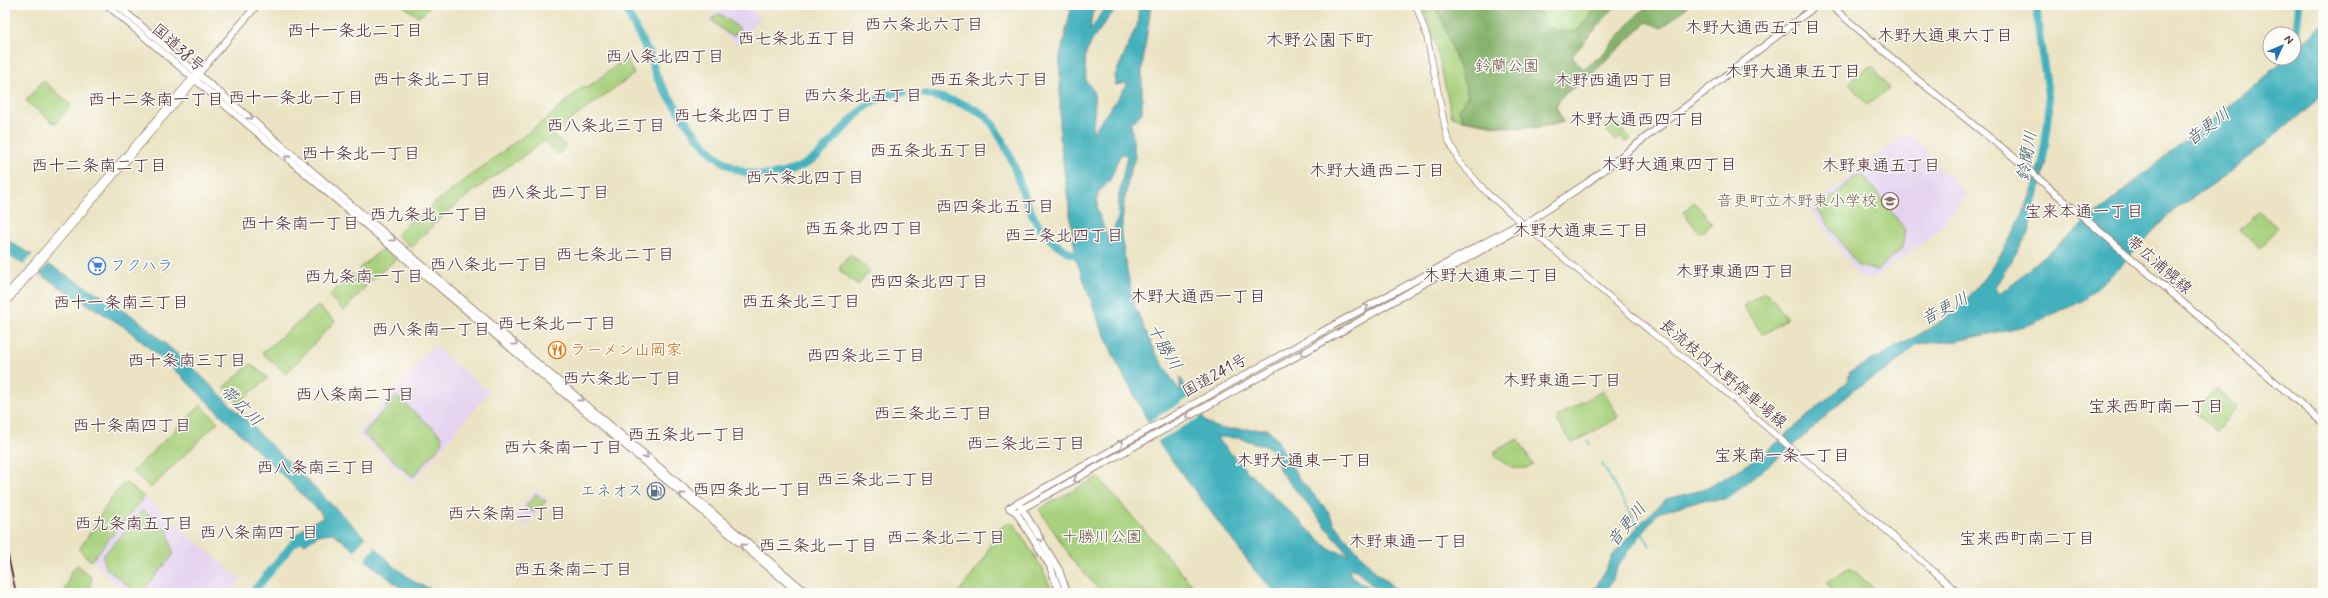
<svg xmlns="http://www.w3.org/2000/svg" width="2328" height="598" font-family="Mynerve,'Klee One',sans-serif">
<style>
.built{fill:#e5d3f0}
.green{fill:#a7d17d;stroke:#787854}
.forest{fill:#85b36c;stroke:#68694c}
.water{fill:#42b1bd;stroke:#466874;fill-rule:evenodd}
.pier{fill:#ebe3c3}
.lines{fill:none;stroke-linecap:round;stroke-linejoin:round}
.stream{stroke:#42b1bd;stroke-width:1.5}
.river{stroke:#42b1bd;stroke-width:8}
.secondary-casing{stroke:#9a8177;stroke-width:7}
.primary-casing{stroke:#9a8177;stroke-width:8}
.trunk-casing{stroke:#9a8177;stroke-width:8}
.secondary{stroke:#fff;stroke-width:5.5}
.primary{stroke:#fff;stroke-width:6}
.trunk{stroke:#fff;stroke-width:6}
.rail{stroke:#4a1f2b;stroke-width:1.5}
.oneway{stroke:#ae9aa0}
.labels{text-anchor:middle;dominant-baseline:central;stroke-width:3;stroke-linejoin:round;paint-order:stroke}
.street-label{font-size:16px;fill:#4a1f2b;stroke:#fdfcf7}
.park-label{font-size:16px;fill:#665444;stroke:#fdfcf7}
.education-label{font-size:16px;fill:#785e54;stroke:#fdfcf7;text-anchor:end}
.shop-label{font-size:16px;fill:#366cbe;stroke:#fdfcf7;text-anchor:start}
.food-label{font-size:16px;fill:#c56008;stroke:#fdfcf7;text-anchor:start}
.service-label{font-size:16px;fill:#4e5e75;stroke:#fdfcf7;text-anchor:end}
.neighbourhood-label{font-size:17px;fill:#4a1f2b;stroke:#fdfcf7}
.water-label{font-size:17px;font-style:italic;fill:#475965;stroke:#fdfcf7}
.quarter-label{font-size:18px;fill:#4a1f2b;stroke:#fdfcf7}
</style>
<rect width="100%" height="100%" fill="#fdfcf7"/>
<filter id="ink" filterUnits="userSpaceOnUse"><feTurbulence type="fractalNoise" baseFrequency=".025" numOctaves="2"/><feDisplacementMap in="SourceGraphic" scale="8" xChannelSelector="R" yChannelSelector="G"/><feConvolveMatrix kernelMatrix="1 2 1 2 8 2 1 2 1" color-interpolation-filters="sRGB"/></filter>
<filter id="wash" filterUnits="userSpaceOnUse"><feTurbulence type="fractalNoise" baseFrequency=".012" numOctaves="4" result="noise"/><feDisplacementMap in="SourceGraphic" scale="16" xChannelSelector="R" yChannelSelector="G"/><feGaussianBlur stdDeviation="0.9" result="paint"/><feColorMatrix in="noise" values="0 0 0 0 0 0 0 0 0 0 0 0 0 0 0 0 0 1.4 0 .05"/><feComposite in="paint" operator="in"/></filter>
<g filter="url(#wash)">
<rect width="100%" height="100%" fill="#ebe3c3"/>
<g class="built">
<polygon points="729,5 746,5 760,17 737,44 708,19"/>
<polygon points="1910,133 1945,174 1948,173 1966,195 1935,234 1872,280 1860,278 1811,211 1810,207 1906,134"/>
<polygon points="433,345 489,392 413,482 357,434"/>
<polygon points="536,490 548,500 525,527 513,517"/>
<polygon points="144,497 241,580 230,593 129,593 91,561"/>
</g>
<g class="green">
<polygon points="407,5 431,5 422,15 417,16 405,7"/>
<path d="M 1423,5 L 1616,5 L 1572,56 L 1588,75 L 1561,97 L 1556,107 L 1563,122 C 1526,133 1489,126 1452,117 L 1435,41 Z"/>
<polygon points="718,14 722,15 740,29 733,36 730,34 729,35 711,20"/>
<path d="M 626,58 L 634,74 L 565,124 L 553,135 L 566,146 L 558,155 L 544,141 C 499,174 447,205 412,248 L 397,235 L 408,223 L 550,116 L 583,86 L 587,88 Z"/>
<polygon points="1870,66 1874,67 1889,89 1867,105 1849,82"/>
<polygon points="43,80 71,105 56,123 52,122 26,101"/>
<polygon points="1616,121 1631,139 1626,143 1620,137 1615,141 1604,127"/>
<polygon points="1864,176 1906,231 1901,250 1877,270 1858,266 1817,209 1855,177"/>
<polygon points="1694,202 1712,223 1700,234 1683,212"/>
<polygon points="2259,212 2278,228 2260,248 2239,229"/>
<polygon points="383,248 396,259 371,281 359,269"/>
<polygon points="850,254 870,271 858,285 840,271 840,267"/>
<polygon points="352,274 366,286 344,311 329,296"/>
<polygon points="1764,292 1768,293 1786,317 1786,320 1763,335 1743,306"/>
<polygon points="318,306 335,321 286,374 262,353"/>
<polygon points="251,364 268,378 239,403 224,387"/>
<polygon points="2218,390 2237,407 2217,431 2196,413 2196,411 2213,391"/>
<polygon points="1602,391 1605,393 1618,416 1616,419 1573,443 1570,441 1557,420 1558,416"/>
<polygon points="396,396 443,437 440,440 443,442 413,477 363,434"/>
<polygon points="201,405 218,422 151,488 132,472"/>
<path d="M 1518,439 L 1533,465 C 1518,473 1507,466 1495,456 L 1495,451 Z"/>
<polygon points="1098,477 1199,593 1102,593 1074,562 1039,509"/>
<polygon points="125,482 144,497 91,561 79,550 112,497"/>
<polygon points="536,494 546,502 533,512 526,506"/>
<polygon points="143,510 168,531 173,555 141,593 136,593 104,566 103,556"/>
<polygon points="1008,523 1015,525 1042,568 1053,593 958,593 983,561 996,531"/>
<polygon points="77,565 92,578 89,593 64,593 71,572"/>
<polygon points="1848,569 1852,569 1877,591 1875,593 1837,593 1828,585 1828,581"/>
</g>
<path class="forest" d="M 1434,5 L 1536,5 C 1547,28 1550,32 1576,32 L 1587,19 L 1594,5 L 1616,5 L 1572,56 L 1583,69 L 1601,56 L 1639,13 L 1651,5 L 1689,5 L 1662,28 L 1647,22 L 1593,73 L 1561,97 L 1556,107 L 1563,122 C 1530,132 1497,126 1463,120 L 1459,109 L 1468,95 L 1444,24 Z"/>
<g class="water">
<path d="M 1072,5 L 1098,5 L 1092,14 L 1090,30 C 1097,23 1098,15 1106,8 L 1105,5 L 1123,5 L 1113,12 L 1093,39 L 1085,55 L 1086,82 C 1101,92 1092,118 1093,133 C 1103,115 1118,102 1127,83 L 1115,85 L 1115,76 L 1139,20 L 1138,5 L 1151,5 L 1142,68 L 1142,113 L 1131,123 L 1135,157 L 1130,171 L 1124,203 L 1121,235 L 1127,271 L 1135,307 L 1155,352 L 1180,392 L 1180,377 L 1206,422 L 1221,429 L 1268,429 L 1277,440 L 1298,477 L 1328,511 L 1334,524 L 1374,570 L 1400,593 L 1378,593 L 1359,571 L 1349,568 L 1351,576 L 1377,593 L 1276,593 L 1256,572 L 1161,446 L 1116,361 L 1098,320 L 1076,259 L 1060,140 L 1060,56 ZM 1122,154 L 1127,155 L 1119,195 L 1118,218 L 1114,228 L 1111,246 L 1097,209 L 1098,192 C 1118,178 1110,169 1122,154 ZM 1216,437 L 1239,438 L 1271,448 L 1280,471 L 1349,555 L 1329,549 L 1246,470 Z"/>
<path d="M 2323,24 L 2323,95 L 2235,169 L 2169,214 L 2118,269 L 2082,301 L 2029,325 L 1957,341 L 1916,344 L 1894,365 L 1852,391 L 1808,433 L 1727,499 L 1697,501 L 1658,513 L 1621,561 L 1606,593 L 1593,593 L 1613,555 L 1643,521 L 1666,499 L 1706,489 L 1764,454 L 1848,381 L 1850,372 C 1884,353 1923,335 1955,311 C 1961,306 1966,299 1972,293 C 2006,253 2033,203 2043,150 L 2046,148 L 2047,161 L 2029,232 L 1995,287 L 2000,294 L 2195,131 L 2246,94 L 2286,58 L 2294,58 L 2294,50 Z"/>
<polygon points="5,239 107,299 138,320 191,366 395,567 415,582 439,593 411,593 398,586 333,533 318,535 305,544 294,537 310,523 323,518 321,513 180,375 126,328 5,253"/>
</g>
<g class="pier">
<polygon points="34,253 50,262 39,275 23,265"/>
<polygon points="1194,395 1204,415 1156,442 1146,423"/>
<polygon points="367,536 376,546 364,561 354,551"/>
</g>
<g class="lines">
<g class="stream">
<polyline points="1588,441 1590,445"/>
<polyline points="1602,464 1638,526"/>
<polyline points="1642,533 1650,546"/>
</g>
<g class="river">
<path d="M 625,5 C 631,22 641,38 649,54 C 652,61 654,69 657,77 C 662,88 671,99 678,110 C 700,143 727,179 772,175 C 788,173 803,167 816,157 C 842,135 866,91 903,93"/>
<path d="M 2037,5 C 2037,40 2047,72 2049,107 C 2049,125 2045,141 2043,159"/>
<polyline points="2294,60 2299,5"/>
<path d="M 925,94 C 944,99 970,103 985,116 C 992,121 996,130 1001,138 C 1029,186 1021,239 1086,259"/>
<polyline points="252,593 293,544 307,533"/>
</g>
</g>
</g>
<g filter="url(#ink)">
<g class="lines">
<defs>
<g id="secondary">
<polyline points="1416,5 1427,37 1447,137 1459,161 1487,193 1651,332 1713,381 1959,593"/>
<polyline points="5,296 195,75"/>
<polyline points="5,304 197,78"/>
</g>
<g id="primary">
<polyline points="1830,5 1913,76 2010,154 2323,423"/>
<polyline points="199,73 257,5"/>
</g>
<g id="trunk">
<polyline points="107,5 799,593"/>
<polyline points="117,5 807,593"/>
<polyline points="1021,507 1059,570 1067,593"/>
<polyline points="1016,512 1337,334 1518,229 1588,182 1817,5"/>
<polyline points="1060,593 1050,566 1016,512 1009,508 1332,326 1515,226 1523,224"/>
</g>
</defs>
<use href="#secondary" class="secondary-casing"/>
<use href="#primary" class="primary-casing"/>
<use href="#trunk" class="trunk-casing"/>
<use href="#secondary" class="secondary"/>
<use href="#primary" class="primary"/>
<use href="#trunk" class="trunk"/>
<polyline class="rail" points="5,541 16,593"/>
</g>
<defs><path id="oneway-chevron" d="M-2-3.5L2.5 0L-2 3.5" fill="none" stroke-width="1.6" stroke-linecap="round" stroke-linejoin="round"/></defs>
<g class="oneway">
<use href="#oneway-chevron" transform="translate(250 117) rotate(41)"/>
<use href="#oneway-chevron" transform="translate(287 158) rotate(-140)"/>
<use href="#oneway-chevron" transform="translate(393 239) rotate(40)"/>
<use href="#oneway-chevron" transform="translate(1366 307) rotate(-29)"/>
<use href="#oneway-chevron" transform="translate(515 343) rotate(40)"/>
<use href="#oneway-chevron" transform="translate(1303 353) rotate(151)"/>
<use href="#oneway-chevron" transform="translate(581 399) rotate(41)"/>
<use href="#oneway-chevron" transform="translate(1189 416) rotate(151)"/>
<use href="#oneway-chevron" transform="translate(1121 443) rotate(-29)"/>
<use href="#oneway-chevron" transform="translate(646 456) rotate(41)"/>
<use href="#oneway-chevron" transform="translate(1076 480) rotate(151)"/>
<use href="#oneway-chevron" transform="translate(682 495) rotate(-140)"/>
<use href="#oneway-chevron" transform="translate(1041 539) rotate(59)"/>
<use href="#oneway-chevron" transform="translate(743 546) rotate(-140)"/>
</g>
</g>
<defs>
<symbol id="school-ring" viewBox="-11 -11 22 22"><circle r="9.5" fill="#fdfcf7" stroke="#8d6e63" stroke-width="1.5"/><path d="M0-5L7-2L0 1L-7-2ZM-4 1L0 2.5L4 1V4Q0 6-4 4Z" fill="#8d6e63"/></symbol>
<symbol id="supermarket-ring" viewBox="-11 -11 22 22"><circle r="9.5" fill="#fdfcf7" stroke="#3f7fe0" stroke-width="1.5"/><path d="M-6-5.5h2.5l.6 2H6L4.5 2H-2.5L-4.4-4H-6ZM-1.5 3.2a1.3 1.3 0 1 0 .1 0ZM3 3.2a1.3 1.3 0 1 0 .1 0Z" fill="#3f7fe0"/></symbol>
<symbol id="restaurant-ring" viewBox="-11 -11 22 22"><circle r="9.5" fill="#fdfcf7" stroke="#e8710a" stroke-width="1.5"/><path d="M-5-6h1v4h1v-4h1v4h1v-4h1v5L-1.5 .5V6h-2V.5L-5-1ZM5-6V6H3V1.5H1.5Q1.5-4 5-6Z" fill="#e8710a"/></symbol>
<symbol id="fuel-ring" viewBox="-11 -11 22 22"><circle r="9.5" fill="#fdfcf7" stroke="#5c6f8a" stroke-width="1.5"/><path d="M-5.5-6h7V0h2V4h1.3V-2.5L3-4.5l.8-.8L6-3V5H2.5V1h-1V6h-7ZM-4.2-4.7v3.2H.2V-4.7Z" fill="#5c6f8a"/></symbol>
</defs>
<g fill-rule="evenodd">
<use href="#school-ring" x="1880" y="191" width="20" height="20"/>
<use href="#supermarket-ring" x="87" y="256" width="20" height="20"/>
<use href="#restaurant-ring" x="547" y="340" width="20" height="20"/>
<use href="#fuel-ring" x="646" y="481" width="20" height="20"/>
</g>
<g class="labels">
<g class="street-label">
<text transform="translate(178 48) rotate(41)">国道38号</text>
<text transform="translate(2159 265) rotate(41)">帯広浦幌線</text>
<text transform="translate(1723 374) rotate(40)">長流枝内木野停車場線</text>
<text transform="translate(1215 376) rotate(-29)">国道241号</text>
</g>
<g class="park-label">
<text x="1507" y="66">鈴蘭公園</text>
<text x="1102" y="537">十勝川公園</text>
</g>
<g class="education-label">
<text x="1877" y="201">音更町立木野東小学校</text>
</g>
<g class="shop-label">
<text x="110" y="266">フクハラ</text>
</g>
<g class="food-label">
<text x="570" y="350">ラーメン山岡家</text>
</g>
<g class="service-label">
<text x="643" y="491">エネオス</text>
</g>
<g class="neighbourhood-label">
<text x="924" y="25">西六条北六丁目</text>
<text x="1753" y="28">木野大通西五丁目</text>
<text x="355" y="31">西十一条北二丁目</text>
<text x="1945" y="36">木野大通東六丁目</text>
<text x="797" y="39">西七条北五丁目</text>
<text x="665" y="57">西八条北四丁目</text>
<text x="1793" y="72">木野大通東五丁目</text>
<text x="432" y="80">西十条北二丁目</text>
<text x="989" y="80">西五条北六丁目</text>
<text x="1614" y="81">木野西通四丁目</text>
<text x="863" y="96">西六条北五丁目</text>
<text x="296" y="98">西十一条北一丁目</text>
<text x="156" y="100">西十二条南一丁目</text>
<text x="733" y="116">西七条北四丁目</text>
<text x="1637" y="120">木野大通西四丁目</text>
<text x="606" y="126">西八条北三丁目</text>
<text x="929" y="151">西五条北五丁目</text>
<text x="361" y="154">西十条北一丁目</text>
<text x="1669" y="165">木野大通東四丁目</text>
<text x="99" y="166">西十二条南二丁目</text>
<text x="1881" y="166">木野東通五丁目</text>
<text x="1377" y="171">木野大通西二丁目</text>
<text x="805" y="178">西六条北四丁目</text>
<text x="550" y="193">西八条北二丁目</text>
<text x="995" y="207">西四条北五丁目</text>
<text x="2084" y="212">宝来本通一丁目</text>
<text x="429" y="215">西九条北一丁目</text>
<text x="300" y="224">西十条南一丁目</text>
<text x="864" y="229">西五条北四丁目</text>
<text x="1581" y="231">木野大通東三丁目</text>
<text x="1064" y="236">西三条北四丁目</text>
<text x="615" y="255">西七条北二丁目</text>
<text x="489" y="265">西八条北一丁目</text>
<text x="1735" y="272">木野東通四丁目</text>
<text x="1491" y="276">木野大通東二丁目</text>
<text x="364" y="277">西九条南一丁目</text>
<text x="929" y="282">西四条北四丁目</text>
<text x="1198" y="297">木野大通西一丁目</text>
<text x="801" y="302">西五条北三丁目</text>
<text x="121" y="303">西十一条南三丁目</text>
<text x="557" y="324">西七条北一丁目</text>
<text x="431" y="330">西八条南一丁目</text>
<text x="866" y="356">西四条北三丁目</text>
<text x="187" y="361">西十条南三丁目</text>
<text x="622" y="379">西六条北一丁目</text>
<text x="1562" y="381">木野東通二丁目</text>
<text x="355" y="395">西八条南二丁目</text>
<text x="2156" y="407">宝来西町南一丁目</text>
<text x="933" y="414">西三条北三丁目</text>
<text x="132" y="426">西十条南四丁目</text>
<text x="687" y="435">西五条北一丁目</text>
<text x="1026" y="444">西二条北三丁目</text>
<text x="563" y="448">西六条南一丁目</text>
<text x="1782" y="456">宝来南一条一丁目</text>
<text x="1304" y="461">木野大通東一丁目</text>
<text x="316" y="468">西八条南三丁目</text>
<text x="876" y="480">西三条北二丁目</text>
<text x="752" y="490">西四条北一丁目</text>
<text x="507" y="514">西六条南二丁目</text>
<text x="134" y="524">西九条南五丁目</text>
<text x="259" y="533">西八条南四丁目</text>
<text x="946" y="538">西二条北二丁目</text>
<text x="2027" y="539">宝来西町南二丁目</text>
<text x="1408" y="542">木野東通一丁目</text>
<text x="818" y="546">西三条北一丁目</text>
<text x="573" y="570">西五条南二丁目</text>
</g>
<g class="water-label">
<text transform="translate(2208 127) rotate(-37)">音更川</text>
<text transform="translate(2027 156) rotate(-80)">鈴蘭川</text>
<text transform="translate(1945 309) rotate(-27)">音更川</text>
<text transform="translate(1164 347) rotate(60)">十勝川</text>
<text transform="translate(241 406) rotate(45)">帯広川</text>
<text transform="translate(1627 525) rotate(-51)">音更川</text>
</g>
<g class="quarter-label">
<text x="1319" y="41">木野公園下町</text>
</g>
</g>
<rect width="2328" height="598" fill="none" stroke="#fdfcf7" stroke-width="20"/>
<g transform="translate(2282 46) rotate(46)"><circle r="19" fill="#fdfcf7" stroke="#b5a4a5"/>
<path d="M0-3L7 15L0 10L-7 15Z" fill="#1f6fb2"/>
<text y="-6" font-size="11" font-weight="bold" text-anchor="middle" fill="#4a1f2b">N</text>
</g>
</svg>
